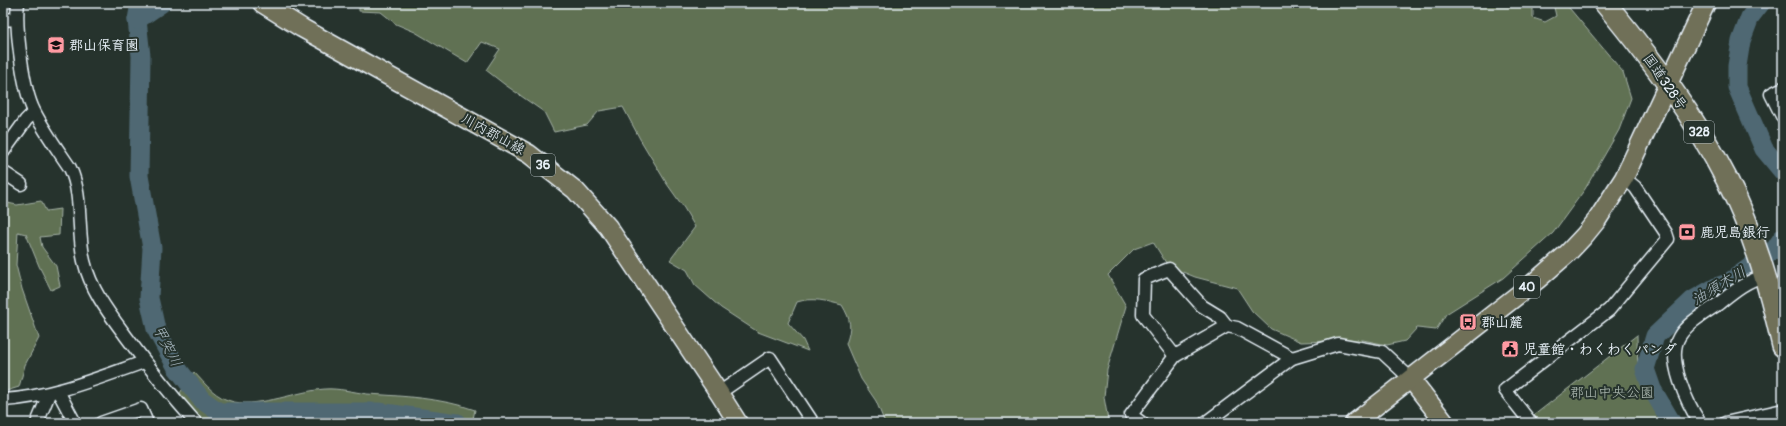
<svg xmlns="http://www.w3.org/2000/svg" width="1786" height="426" font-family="Pangolin,'Klee One',sans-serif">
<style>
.green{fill:#607153;stroke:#a4b1a6}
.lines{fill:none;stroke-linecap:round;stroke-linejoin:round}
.river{stroke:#4f6873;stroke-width:19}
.street-casing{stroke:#e8f1f8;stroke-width:15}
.primary-casing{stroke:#e8f1f8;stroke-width:21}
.highway-casing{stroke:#e8f1f8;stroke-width:24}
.street{stroke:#26332d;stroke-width:12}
.primary{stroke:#706f59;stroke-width:18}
.highway{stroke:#706f59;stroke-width:21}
.labels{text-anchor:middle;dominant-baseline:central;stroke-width:4;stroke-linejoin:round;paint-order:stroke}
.shield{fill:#26332d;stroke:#aeb8bb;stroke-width:1}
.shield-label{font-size:13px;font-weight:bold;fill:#e8f1f8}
.poi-label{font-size:14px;font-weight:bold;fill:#e8f1f8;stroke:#26332d;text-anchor:start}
.street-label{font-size:14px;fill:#e8f1f8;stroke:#26332d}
.park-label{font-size:14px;fill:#b2beb6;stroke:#26332d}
.water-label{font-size:15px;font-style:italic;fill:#abbac3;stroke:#26332d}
</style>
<rect width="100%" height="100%" fill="#26332d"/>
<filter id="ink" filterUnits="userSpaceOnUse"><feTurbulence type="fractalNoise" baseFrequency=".025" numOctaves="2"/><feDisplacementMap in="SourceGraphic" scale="8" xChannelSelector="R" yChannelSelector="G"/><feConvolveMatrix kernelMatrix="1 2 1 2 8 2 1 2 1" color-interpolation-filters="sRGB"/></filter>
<g filter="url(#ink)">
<g class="green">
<path d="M 359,3 L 1533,3 L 1533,18 L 1545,22 L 1556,16 L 1553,3 L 1565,3 L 1623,72 L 1631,98 L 1619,130 L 1585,189 L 1553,233 L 1503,278 L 1446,314 L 1436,330 L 1417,328 L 1405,341 L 1387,345 L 1363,340 L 1301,342 L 1271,329 L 1252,311 L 1237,288 L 1195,277 L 1168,266 L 1153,242 L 1134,249 L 1108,275 L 1126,306 L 1107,370 L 1104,397 L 1108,420 L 1107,423 L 885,423 L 876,401 L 861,379 L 846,344 C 852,327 851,320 842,305 C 826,301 813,297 797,302 L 788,323 L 803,340 L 808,351 L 758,332 L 721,308 L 695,285 L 687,270 L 670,260 L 695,227 L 684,208 L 667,184 L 640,139 L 623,107 L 599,111 L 587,125 L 554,132 L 544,112 L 504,84 L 486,70 L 500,49 L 482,42 L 467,63 L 415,32 L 396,24 L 381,12 L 359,11 Z"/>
<polygon points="41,201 46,211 60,209 59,235 40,237 42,247 56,266 60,286 51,290 39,266 26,234 18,232 16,265 22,289 39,338 25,365 19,387 3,392 3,202 17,205"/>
<polygon points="1637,335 1638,375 1662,423 1538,423 1533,416"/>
<path d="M 194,372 C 206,385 216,398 234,402 C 262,407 297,391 325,389 C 338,388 354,392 367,394 C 402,396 442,398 475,410 L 472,423 L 196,423 L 180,393 Z"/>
</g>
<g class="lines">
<g class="river">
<polyline points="140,3 137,20 141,56 139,176 152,248 149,298 156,329 177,368 202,400 219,412 378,412 458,423"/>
<polyline points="1761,3 1750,17 1741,41 1737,66 1737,87 1764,149 1783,172"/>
<polyline points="137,20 162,3"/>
<polyline points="1672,423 1652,389 1645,369 1655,336 1693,300 1716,287 1728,283 1775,249 1783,237"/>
</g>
<defs>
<g id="street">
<path d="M 18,3 C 15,27 23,90 34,111 C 44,131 58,150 70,168 C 83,195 77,231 84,261 C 91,290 108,312 125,335 C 147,365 171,395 196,423"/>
<polyline points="3,20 16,19"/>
<polyline points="1783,88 1771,94 1783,118"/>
<polyline points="3,152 26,120 34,112"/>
<polyline points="3,172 21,184"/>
<polyline points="1175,356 1143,315 1144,279 1169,269 1202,306 1220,317 1227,326"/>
<polyline points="58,391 75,423"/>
<polyline points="719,393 770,358 813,423"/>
<path d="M 3,400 C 52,397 98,378 144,362"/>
<polyline points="37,423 49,394"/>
<polyline points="101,423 141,409 147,423"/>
<polyline points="1142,423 1131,415 1175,356 1227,326 1237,328 1292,358"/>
<polyline points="1205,423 1292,358 1338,344 1382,352 1411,379"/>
<polyline points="1531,423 1505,390 1609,310 1668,239 1666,233 1635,187 1624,178"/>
<path d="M 1700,423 C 1687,403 1666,359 1679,337 C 1687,323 1705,313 1718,304 C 1733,292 1747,280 1765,276"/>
<polyline points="1725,423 1783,410"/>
</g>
<g id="primary">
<polyline points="262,3 302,28 529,154 575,190 608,227 719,393 738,423"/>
<polyline points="1411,379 1445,423"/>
<polyline points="1354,423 1537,280 1568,253 1584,236 1597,220 1624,178 1706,3"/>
</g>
<path id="highway" d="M 1605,3 C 1651,59 1694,115 1727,180 C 1754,232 1770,289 1783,346"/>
</defs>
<use href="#street" class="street-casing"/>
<use href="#primary" class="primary-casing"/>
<use href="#highway" class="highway-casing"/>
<use href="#street" class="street"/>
<use href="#primary" class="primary"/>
<use href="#highway" class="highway"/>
</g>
</g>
<defs>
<symbol id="school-square" viewBox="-11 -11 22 22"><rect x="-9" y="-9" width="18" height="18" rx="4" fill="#ff9aa2" stroke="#26332d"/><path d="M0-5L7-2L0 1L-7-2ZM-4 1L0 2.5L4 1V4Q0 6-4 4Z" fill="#111"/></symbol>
<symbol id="bank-square" viewBox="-11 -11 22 22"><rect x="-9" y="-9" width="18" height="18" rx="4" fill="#ff9aa2" stroke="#26332d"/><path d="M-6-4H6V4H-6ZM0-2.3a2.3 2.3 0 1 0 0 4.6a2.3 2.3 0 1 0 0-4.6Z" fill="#111"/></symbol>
<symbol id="bus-square" viewBox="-11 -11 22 22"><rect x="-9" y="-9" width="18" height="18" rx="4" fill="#ff9aa2" stroke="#26332d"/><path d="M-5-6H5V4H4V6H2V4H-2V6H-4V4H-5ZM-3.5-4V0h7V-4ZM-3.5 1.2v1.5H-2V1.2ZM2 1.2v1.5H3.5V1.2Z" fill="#111"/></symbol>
<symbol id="civic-square" viewBox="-11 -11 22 22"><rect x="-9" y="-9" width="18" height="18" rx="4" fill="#ff9aa2" stroke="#26332d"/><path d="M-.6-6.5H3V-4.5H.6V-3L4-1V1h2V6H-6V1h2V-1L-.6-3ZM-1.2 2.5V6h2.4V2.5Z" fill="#111"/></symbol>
</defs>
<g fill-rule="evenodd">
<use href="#school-square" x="46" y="35" width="20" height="20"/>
<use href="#bank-square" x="1677" y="222" width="20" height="20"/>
<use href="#bus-square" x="1458" y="312" width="20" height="20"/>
<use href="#civic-square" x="1500" y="339" width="20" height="20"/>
</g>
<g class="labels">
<g class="shield">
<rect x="1684" y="121" width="30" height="22" rx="3"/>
<rect x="531" y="154" width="24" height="22" rx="3"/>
<rect x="1514" y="276" width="26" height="22" rx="3"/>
</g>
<g class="shield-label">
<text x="1699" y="132">328</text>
<text x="543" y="165">36</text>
<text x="1527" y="287">40</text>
</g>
<g class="poi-label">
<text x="69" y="45">郡山保育園</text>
<text x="1700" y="232">鹿児島銀行</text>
<text x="1481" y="322">郡山麓</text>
<text x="1523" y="349">児童館・わくわくパンダ</text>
</g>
<g class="street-label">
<text transform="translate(1665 82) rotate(55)">国道328号</text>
<text transform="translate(493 134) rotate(29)">川内郡山線</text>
</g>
<g class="park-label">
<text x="1612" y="392">郡山中央公園</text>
</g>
<g class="water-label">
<text transform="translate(1719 286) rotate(-31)">油須木川</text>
<text transform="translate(167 346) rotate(63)">甲突川</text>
</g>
</g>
<rect width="1786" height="426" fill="none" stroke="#26332d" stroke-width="16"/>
<rect x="8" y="8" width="1770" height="410" fill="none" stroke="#e8f1f8" stroke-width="1.5" filter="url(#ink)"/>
</svg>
